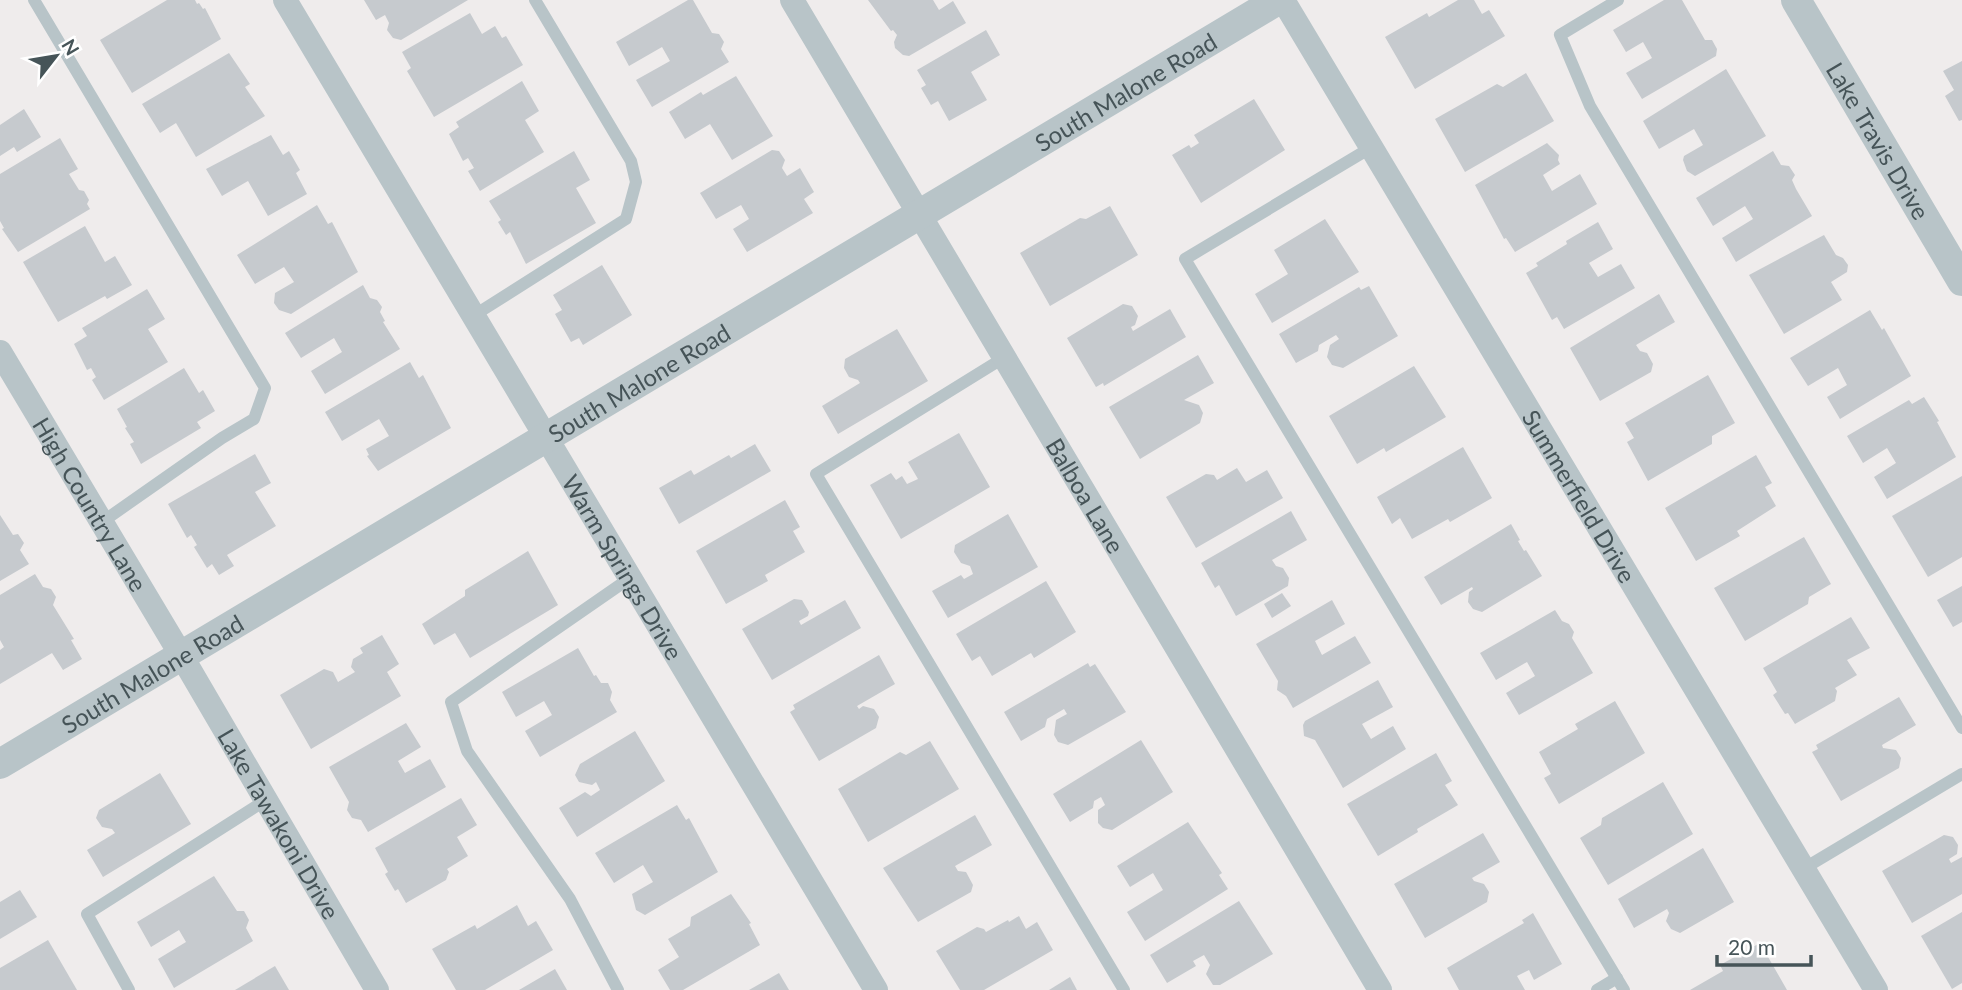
<svg xmlns="http://www.w3.org/2000/svg" width="1962" height="990" font-family="Lato,sans-serif">
<style>
.building{fill:#c6cace}
.lines{fill:none;stroke-linecap:round;stroke-linejoin:round}
.service{stroke:#b8c4c8;stroke-width:12}
.minor{stroke:#b8c4c8;stroke-width:24}
.tertiary{stroke:#b8c4c8;stroke-width:30}
.labels{text-anchor:middle;dominant-baseline:central;stroke-width:6;stroke-linejoin:round;paint-order:stroke}
.street-label{font-size:24px;fill:#465458;stroke:#fff}
</style>
<rect width="100%" height="100%" fill="#efecec"/>
<g class="building">
<polygon points="167,0 195,0 197,4 199,3 203,9 205,8 221,39 132,93 100,40"/>
<polygon points="364,0 468,0 401,40 393,38 387,30 389,23 385,15 376,20"/>
<polygon points="688,0 693,0 712,33 719,34 724,42 721,49 729,62 652,107 636,80 670,61 662,47 629,66 616,42"/>
<polygon points="868,0 933,0 939,10 953,1 966,23 909,56 903,55 895,48 894,42 897,35 893,30 891,31"/>
<polygon points="1458,0 1474,0 1482,14 1489,10 1505,36 1415,89 1385,37 1427,13 1429,17"/>
<polygon points="1664,0 1682,0 1705,40 1712,40 1717,49 1716,56 1642,99 1626,73 1652,58 1643,42 1626,52 1613,30"/>
<polygon points="470,13 482,34 495,26 502,38 506,36 523,65 434,117 407,71 411,68 402,52"/>
<polygon points="986,30 1000,55 971,72 987,100 949,121 938,101 931,105 921,88 926,85 917,70"/>
<polygon points="229,53 250,84 245,87 265,116 196,157 176,123 160,133 142,104"/>
<polygon points="1962,61 1962,120 1959,121 1945,96 1954,90 1943,71"/>
<polygon points="1726,69 1766,136 1695,176 1687,171 1683,160 1684,156 1703,145 1694,129 1659,149 1643,121"/>
<polygon points="1526,73 1554,121 1465,172 1435,119 1497,84 1503,87"/>
<polygon points="736,76 773,136 732,160 710,124 685,139 669,112 701,92 703,95"/>
<polygon points="522,81 539,111 525,120 544,152 480,191 468,171 474,168 468,158 463,161 449,134 459,127 456,122"/>
<polygon points="1254,99 1285,150 1201,203 1172,155 1189,145 1191,148 1199,143 1194,135"/>
<polygon points="24,109 41,137 17,152 14,147 0,156 0,125"/>
<polygon points="271,135 283,155 289,151 300,170 296,173 307,194 268,216 248,181 222,196 206,169"/>
<polygon points="60,138 78,169 69,174 79,190 84,191 89,200 87,204 90,209 18,252 2,229 4,228 0,221 0,174"/>
<polygon points="1547,143 1559,155 1558,160 1560,164 1543,175 1552,191 1580,174 1597,204 1515,252 1506,238 1504,239 1475,185"/>
<polygon points="772,150 779,151 785,160 782,168 787,176 800,168 814,192 804,199 813,213 747,252 733,229 749,219 741,205 716,219 700,193"/>
<polygon points="574,151 590,180 576,188 596,223 526,264 510,232 506,235 498,222 501,220 489,201"/>
<polygon points="1773,151 1781,165 1789,166 1795,175 1792,180 1796,189 1812,216 1736,262 1722,238 1753,219 1745,206 1713,226 1696,198"/>
<polygon points="317,205 328,224 332,222 358,272 291,314 279,310 274,303 275,293 294,282 284,267 255,284 237,255"/>
<polygon points="1110,206 1138,255 1050,306 1020,253 1080,218 1086,219"/>
<polygon points="1325,219 1359,272 1272,323 1255,294 1288,274 1274,250"/>
<polygon points="1598,222 1613,249 1589,263 1598,277 1621,264 1635,288 1564,329 1557,317 1552,320 1526,273 1538,266 1536,263 1567,244 1566,241"/>
<polygon points="85,226 105,262 115,256 132,285 107,299 105,296 58,322 23,262"/>
<polygon points="1824,235 1836,255 1843,258 1848,265 1847,272 1831,282 1842,300 1784,334 1749,275"/>
<polygon points="602,265 632,315 583,345 579,338 571,342 555,314 562,310 553,295"/>
<polygon points="363,285 370,298 377,300 382,307 380,312 385,321 383,322 400,349 325,394 311,371 342,352 334,338 301,358 285,333"/>
<polygon points="1369,286 1398,336 1343,368 1332,365 1327,357 1330,345 1339,339 1336,335 1319,345 1318,351 1296,363 1279,334 1359,287 1361,290"/>
<polygon points="147,289 165,319 148,329 168,362 104,400 92,380 96,377 91,368 87,370 74,344 87,336 82,328"/>
<polygon points="1659,294 1675,322 1636,345 1640,351 1647,353 1653,364 1651,372 1600,401 1570,348"/>
<polygon points="1123,304 1132,306 1138,316 1135,325 1131,327 1133,331 1170,309 1186,337 1104,386 1103,383 1096,387 1067,338"/>
<polygon points="1870,310 1882,330 1884,328 1911,376 1840,419 1827,397 1847,385 1838,368 1808,386 1790,358"/>
<polygon points="897,329 928,381 838,434 822,406 860,383 858,380 849,377 844,368 845,359"/>
<polygon points="1198,355 1214,383 1184,400 1199,405 1203,413 1200,423 1140,459 1109,407"/>
<polygon points="410,362 419,378 423,375 451,428 378,471 367,456 369,455 366,449 389,436 379,419 342,441 325,412"/>
<polygon points="1414,366 1446,417 1386,452 1384,448 1357,464 1329,416"/>
<polygon points="184,368 199,393 203,390 215,411 197,422 201,428 141,464 130,444 134,442 125,428 127,427 117,409"/>
<polygon points="1708,375 1735,423 1712,436 1712,444 1648,481 1627,442 1634,438 1625,423"/>
<polygon points="1924,397 1939,421 1937,422 1956,457 1887,499 1874,477 1896,463 1887,448 1863,463 1847,436 1909,400 1912,404"/>
<polygon points="959,433 990,487 901,539 870,485 891,473 896,480 902,476 907,484 918,479 908,462"/>
<polygon points="755,444 771,471 679,524 659,488 691,470 694,475 729,455 731,458"/>
<polygon points="1463,447 1492,498 1450,522 1448,519 1412,539 1400,518 1392,524 1377,497"/>
<polygon points="255,454 271,483 255,492 276,526 227,555 234,566 219,575 212,564 207,568 194,547 197,545 191,535 187,538 168,504"/>
<polygon points="1756,455 1772,483 1765,487 1776,506 1737,531 1740,536 1696,561 1665,508"/>
<polygon points="1237,468 1246,482 1267,470 1283,498 1196,548 1166,497 1206,474 1214,475 1217,480"/>
<polygon points="1962,476 1962,557 1928,577 1892,516"/>
<polygon points="785,500 800,527 793,531 805,552 765,575 768,581 726,604 696,551"/>
<polygon points="1291,511 1307,540 1272,560 1276,566 1283,568 1289,578 1288,586 1236,616 1219,585 1215,588 1201,563"/>
<polygon points="1008,514 1038,567 948,618 932,591 961,575 964,579 973,574 970,566 961,563 954,552 955,545"/>
<polygon points="0,515 13,535 18,534 24,543 20,550 29,564 0,581"/>
<polygon points="1511,524 1520,540 1518,541 1524,551 1526,550 1542,576 1482,612 1473,609 1468,602 1469,592 1473,589 1472,587 1441,605 1424,577"/>
<polygon points="1804,537 1831,584 1809,597 1808,604 1745,641 1714,588"/>
<polygon points="528,551 558,605 470,658 455,633 434,645 422,624 465,596 465,590"/>
<polygon points="35,574 43,587 51,589 56,597 53,605 74,639 71,640 82,659 63,670 52,653 0,684 0,650 4,647 0,640 0,595"/>
<polygon points="1046,581 1076,632 1034,658 1031,653 992,676 980,656 972,661 956,634"/>
<polygon points="1962,586 1962,622 1953,627 1937,600"/>
<polygon points="1282,593 1291,606 1272,618 1264,604"/>
<polygon points="794,599 802,600 809,612 808,616 799,621 801,625 845,600 861,628 772,680 742,629"/>
<polygon points="1332,600 1345,624 1315,641 1322,655 1355,636 1371,663 1293,708 1286,696 1277,690 1278,681 1256,644"/>
<polygon points="1555,610 1562,621 1569,624 1574,632 1572,638 1593,673 1519,715 1506,693 1535,676 1527,662 1496,680 1480,653"/>
<polygon points="1851,617 1870,648 1847,660 1857,675 1835,688 1837,691 1835,701 1795,724 1788,713 1785,714 1773,695 1777,692 1763,668"/>
<polygon points="382,635 399,664 387,672 401,696 311,749 280,695 324,669 333,672 338,682 355,672 351,667 353,659 363,653 360,648"/>
<polygon points="578,648 594,676 596,675 601,683 608,683 612,692 610,700 617,712 540,757 525,731 552,715 544,701 516,717 502,692"/>
<polygon points="879,655 895,684 857,706 859,709 863,706 874,709 879,717 876,728 819,761 790,712 795,709 793,705"/>
<polygon points="1088,663 1090,667 1095,664 1126,712 1068,745 1058,742 1054,735 1056,720 1067,714 1064,709 1047,719 1045,727 1021,741 1004,712"/>
<polygon points="1378,680 1393,707 1362,724 1371,739 1393,726 1406,749 1343,788 1315,740 1304,736 1303,725 1305,721"/>
<polygon points="1899,697 1916,725 1882,745 1883,748 1896,750 1901,758 1899,768 1841,801 1812,752 1818,749 1816,745"/>
<polygon points="1615,701 1645,753 1559,804 1544,778 1551,774 1539,752 1578,729 1575,724"/>
<polygon points="406,723 421,747 398,761 405,773 430,759 446,787 368,832 361,820 352,818 347,810 349,802 329,767"/>
<polygon points="635,731 665,781 577,837 559,808 585,792 591,796 600,790 596,782 592,785 579,782 575,775 580,764"/>
<polygon points="1141,740 1173,792 1112,830 1103,828 1098,823 1098,810 1105,805 1101,797 1094,801 1093,808 1070,822 1053,794"/>
<polygon points="930,741 959,789 868,842 838,789 900,752 906,755"/>
<polygon points="1436,753 1452,781 1445,785 1458,805 1417,829 1418,832 1378,856 1347,804"/>
<polygon points="160,773 191,824 103,877 87,850 115,833 112,829 102,827 96,818 99,810"/>
<polygon points="1663,782 1693,834 1608,885 1580,838 1601,825 1602,818"/>
<polygon points="461,798 477,825 457,837 468,856 447,869 449,872 446,880 406,903 398,889 395,891 385,874 388,872 375,848"/>
<polygon points="677,805 686,820 689,818 718,872 645,915 636,910 632,894 653,882 643,865 614,883 595,853"/>
<polygon points="975,815 992,845 955,866 958,871 966,872 973,885 971,892 918,922 883,868"/>
<polygon points="1188,822 1222,873 1219,875 1228,889 1145,941 1127,912 1163,890 1153,873 1130,887 1117,866"/>
<polygon points="1483,833 1500,862 1472,878 1474,881 1484,884 1489,892 1487,902 1425,938 1394,884"/>
<polygon points="1944,835 1953,837 1958,845 1957,854 1949,859 1951,863 1962,857 1962,894 1912,923 1882,871"/>
<polygon points="1703,848 1734,902 1680,933 1671,929 1666,921 1669,913 1667,909 1634,928 1618,899"/>
<polygon points="214,876 237,911 244,911 249,920 246,928 253,941 174,988 158,959 186,942 179,930 151,947 137,922"/>
<polygon points="20,890 37,917 0,939 0,902"/>
<polygon points="731,894 751,923 749,924 760,945 683,990 670,990 658,970 679,957 668,939 690,926 691,917"/>
<polygon points="1239,901 1273,954 1220,985 1213,985 1206,974 1210,965 1204,955 1193,961 1196,966 1167,983 1150,955"/>
<polygon points="517,905 528,926 536,921 553,950 485,990 456,990 432,949 475,925 477,929"/>
<polygon points="1962,912 1962,983 1952,989 1921,936"/>
<polygon points="1533,913 1562,964 1534,980 1529,970 1517,976 1525,990 1459,990 1447,968 1524,923 1522,920"/>
<polygon points="1019,916 1026,929 1037,922 1053,950 984,990 960,990 936,951 977,927 984,929 986,932 1008,920 1009,922"/>
<polygon points="48,940 77,990 0,990 0,968"/>
<polygon points="1760,943 1787,990 1690,990 1723,971 1720,965"/>
<polygon points="275,966 289,990 235,990"/>
<polygon points="555,969 567,990 519,990"/>
<polygon points="779,973 789,990 749,990"/>
<polygon points="1070,977 1077,990 1049,990"/>
</g>
<g class="lines">
<g class="service">
<polyline points="34,0 265,388 254,419 222,438 102,522"/>
<polyline points="1618,0 1560,35 1590,106 1962,728"/>
<polyline points="1372,147 1185,259 1624,990"/>
<polyline points="473,316 626,219 636,182 631,161 535,0"/>
<polyline points="1005,357 816,474 1124,990"/>
<polyline points="1803,869 1962,774"/>
<polyline points="129,990 87,914 266,800"/>
<polyline points="618,990 570,899 467,751 451,702 630,578"/>
<polyline points="1597,990 1617,978"/>
</g>
<g class="minor">
<path id="s1" d="M 285,0 L 876,990"/>
<path id="s2" d="M 792,0 L 1380,990"/>
<path id="s3" d="M 1283,0 L 1876,990"/>
<path id="s4" d="M 0,352 L 181,655 L 377,990"/>
</g>
<g class="tertiary">
<path id="s5" d="M 1796,0 L 1962,281"/>
<path id="s6" d="M 0,764 L 1278,0"/>
</g>
</g>
<g class="labels">
<g class="street-label">
<text stroke="none"><textPath href="#s6" startOffset="1311">South Malone Road</textPath></text>
<text stroke="none"><textPath href="#s5" startOffset="163">Lake Travis Drive</textPath></text>
<text stroke="none"><textPath href="#s6" startOffset="744">South Malone Road</textPath></text>
<text stroke="none"><textPath href="#s2" startOffset="576">Balboa Lane</textPath></text>
<text stroke="none"><textPath href="#s3" startOffset="578">Summerfield Drive</textPath></text>
<text stroke="none"><textPath href="#s4" startOffset="177">High Country Lane</textPath></text>
<text stroke="none"><textPath href="#s1" startOffset="660">Warm Springs Drive</textPath></text>
<text stroke="none"><textPath href="#s6" startOffset="177">South Malone Road</textPath></text>
<text stroke="none"><textPath href="#s4" startOffset="548">Lake Tawakoni Drive</textPath></text>
</g>
</g>
<g transform="translate(56 56) rotate(59)" stroke="#ffffff" stroke-width="5" paint-order="stroke">
<path d="M0-5L12 26L0 18L-12 26Z" fill="#465458"/>
<text y="-10" font-size="19" font-weight="bold" text-anchor="middle" fill="#465458">N</text>
</g>
<path d="M1717 955v10h94v-10" fill="none" stroke="#465458" stroke-width="3.5"/>
<text x="1728" y="955" font-size="21" fill="#465458" stroke="#ffffff" stroke-width="5" paint-order="stroke">20 m</text>
</svg>
